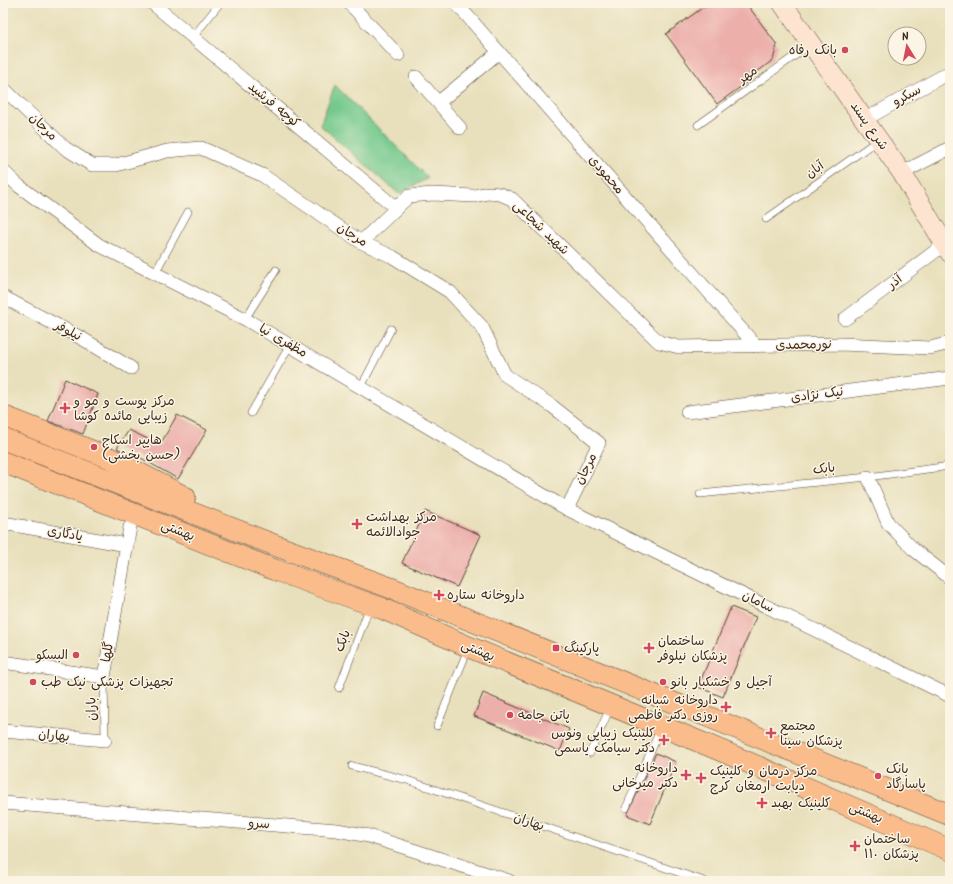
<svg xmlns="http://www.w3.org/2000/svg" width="953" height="884" font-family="Kalam,'Playpen Sans Arabic',sans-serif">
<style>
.green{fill:#74c98d;stroke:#587a56}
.building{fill:#ecafaa}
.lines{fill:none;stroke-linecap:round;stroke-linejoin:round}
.lane-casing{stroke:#554536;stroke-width:8}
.street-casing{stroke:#554536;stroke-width:14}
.secondary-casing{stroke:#554536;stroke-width:20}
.primary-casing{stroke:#554536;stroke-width:22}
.lane{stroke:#fff;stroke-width:7}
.street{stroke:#fff;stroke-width:13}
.secondary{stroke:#fde4d1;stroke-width:19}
.primary{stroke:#fabc8b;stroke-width:21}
.poi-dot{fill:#d1495b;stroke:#fcf5e5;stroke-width:1.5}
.labels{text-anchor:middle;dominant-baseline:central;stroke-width:3;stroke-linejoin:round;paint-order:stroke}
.poi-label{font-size:13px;fill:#3b2a1e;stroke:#fcf5e5;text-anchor:start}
.street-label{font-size:13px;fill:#3b2a1e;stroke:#fcf5e5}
</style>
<rect width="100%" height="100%" fill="#fcf5e5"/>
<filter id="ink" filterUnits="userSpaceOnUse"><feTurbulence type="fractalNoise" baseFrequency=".025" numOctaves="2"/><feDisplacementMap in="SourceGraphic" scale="8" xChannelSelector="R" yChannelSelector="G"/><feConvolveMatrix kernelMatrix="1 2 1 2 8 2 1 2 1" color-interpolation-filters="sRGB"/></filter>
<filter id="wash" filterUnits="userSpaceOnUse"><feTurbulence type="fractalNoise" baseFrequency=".012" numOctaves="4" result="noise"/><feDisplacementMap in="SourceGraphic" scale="16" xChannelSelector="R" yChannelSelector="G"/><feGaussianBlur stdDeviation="0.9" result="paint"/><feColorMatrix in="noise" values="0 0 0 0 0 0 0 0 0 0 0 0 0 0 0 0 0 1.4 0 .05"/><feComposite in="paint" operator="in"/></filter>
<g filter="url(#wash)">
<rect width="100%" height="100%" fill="#e8e0bc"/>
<polygon class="green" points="335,85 428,178 399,194 320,125"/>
<g id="blocks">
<g class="building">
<polygon points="709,3 746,3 777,45 773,60 745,81 746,83 717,104 666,34"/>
<polygon points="65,379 98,394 83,434 48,421"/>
<polygon points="177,415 207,430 178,479 134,454 132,456 117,448 129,430 160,445"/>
<polygon points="425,511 481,535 457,587 402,563"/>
<polygon points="731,607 756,617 723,697 698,687"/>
<polygon points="483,693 569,729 560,751 474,716"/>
<polygon points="656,753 676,762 650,824 627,815"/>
</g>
</g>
</g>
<g filter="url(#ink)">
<use href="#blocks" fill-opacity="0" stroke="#554536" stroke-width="1"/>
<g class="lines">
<defs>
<g id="lane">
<polyline points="193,37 220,3"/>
<polyline points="698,125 810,45"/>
<polyline points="766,219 878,140"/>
<polyline points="155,273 188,212"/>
<polyline points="245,319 276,270"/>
<polyline points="361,387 391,329"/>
<polyline points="251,413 290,345"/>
<polyline points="700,494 868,477 950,466"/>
<polyline points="104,677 105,740"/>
<polyline points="339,688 370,606"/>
<polyline points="437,726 468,649"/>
<polyline points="590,753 610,708"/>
<polyline points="352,766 407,780 704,881"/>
<polyline points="626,808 661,728"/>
</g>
<g id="street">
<polyline points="152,3 396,208"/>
<polyline points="349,3 398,55"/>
<polyline points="456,3 756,346"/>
<polyline points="416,77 460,128"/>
<polyline points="3,88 65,148 92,165 116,165 167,151 201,148 262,175 361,242 393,257 450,292 482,327 505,375 552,406 599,443 567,509"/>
<polyline points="439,102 499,52"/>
<polyline points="864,120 950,72"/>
<polyline points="3,171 19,186 99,245 245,319 567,509 950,696"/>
<polyline points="902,173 950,148"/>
<polyline points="361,242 409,196 433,194 474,196 488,193 500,194 512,199 659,342 679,347 841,344 930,348 950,343"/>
<polyline points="3,297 83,339 131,368"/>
<polyline points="845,319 945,244"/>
<polyline points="687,412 950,378"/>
<polyline points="868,477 888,523 913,549 950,578"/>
<polyline points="3,523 127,545"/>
<polyline points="3,662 104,677 130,527"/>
<polyline points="3,731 105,740"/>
<polyline points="3,803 337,830 369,836 509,881"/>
</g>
<polyline id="secondary" points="782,3 902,173 950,253"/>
<g id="primary">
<polyline points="3,416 110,458 185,497"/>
<polyline points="3,439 285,549 391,588 950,815"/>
<polyline points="3,462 275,570 381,608 469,647 717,749 950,850"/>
</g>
</defs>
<use href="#lane" class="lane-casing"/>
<use href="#street" class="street-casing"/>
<use href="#secondary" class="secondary-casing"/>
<use href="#primary" class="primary-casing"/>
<use href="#lane" class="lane"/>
<use href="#street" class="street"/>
<use href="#secondary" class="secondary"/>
<use href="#primary" class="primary"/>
</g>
</g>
<g class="poi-dot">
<circle cx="845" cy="50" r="4"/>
<path d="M63 402h4v4h4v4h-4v4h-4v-4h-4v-4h4z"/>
<circle cx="94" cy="447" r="4"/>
<path d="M355 518h4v4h4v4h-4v4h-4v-4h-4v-4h4z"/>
<path d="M437 589h4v4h4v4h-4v4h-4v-4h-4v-4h4z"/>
<rect x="552" y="644" width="8" height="8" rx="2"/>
<path d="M647 642h4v4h4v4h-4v4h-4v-4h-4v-4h4z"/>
<circle cx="76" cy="655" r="4"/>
<circle cx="33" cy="682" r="4"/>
<circle cx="663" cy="682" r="4"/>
<path d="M724 701h4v4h4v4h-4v4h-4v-4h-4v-4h4z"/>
<circle cx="510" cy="715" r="4"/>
<path d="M769 727h4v4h4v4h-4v4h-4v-4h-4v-4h4z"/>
<path d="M662 734h4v4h4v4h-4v4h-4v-4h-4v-4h4z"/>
<path d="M684 769h4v4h4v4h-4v4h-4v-4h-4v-4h4z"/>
<circle cx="878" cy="776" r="4"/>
<path d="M699 772h4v4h4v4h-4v4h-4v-4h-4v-4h4z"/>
<path d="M760 797h4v4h4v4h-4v4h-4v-4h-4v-4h4z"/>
<path d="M853 840h4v4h4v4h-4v4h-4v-4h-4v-4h4z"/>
</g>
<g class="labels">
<g class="poi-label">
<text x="837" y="50" text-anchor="end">بانک رفاه</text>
<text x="74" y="401">مرکز پوست و مو و<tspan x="74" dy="15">زیبایی مائده کوشا</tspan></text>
<text x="102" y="440">هایپر اسکاج<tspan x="102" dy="15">(حسن بخشی)</tspan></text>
<text x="366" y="517">مرکز بهداشت<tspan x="366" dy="15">جوادالائمه</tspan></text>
<text x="447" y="595">داروخانه ستاره</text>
<text x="658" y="641">ساختمان<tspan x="658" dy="15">پزشکان نیلوفر</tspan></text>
<text x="564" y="648">پارکینگ</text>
<text x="68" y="655" text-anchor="end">البسکو</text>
<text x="41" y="682">تجهیزات پزشکی نیک‌ طب</text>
<text x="671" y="682">آجیل و خشکبار بانو</text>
<text x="718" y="700" text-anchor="end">داروخانه شبانه<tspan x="718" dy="15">روزی دکتر فاطمی</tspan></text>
<text x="518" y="715">پاتن جامه</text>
<text x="780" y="726">مجتمع<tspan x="780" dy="15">پزشکان سینا</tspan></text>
<text x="655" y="733" text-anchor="end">کلینیک زیبایی ونوس<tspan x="655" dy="15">دکتر سیامک یاسمی</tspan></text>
<text x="678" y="768" text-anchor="end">داروخانه<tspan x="678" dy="15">دکتر میرخانی</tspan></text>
<text x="886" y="769">بانک<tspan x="886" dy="15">پاسارگاد</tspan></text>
<text x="710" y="771">مرکز درمان و کلینیک<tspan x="710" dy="15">دیابت ارمغان کرج</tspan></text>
<text x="771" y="803">کلینیک بهبد</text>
<text x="864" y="839">ساختمان<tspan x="864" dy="15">پزشکان ۱۱۰</tspan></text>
</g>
<g class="street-label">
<text transform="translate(748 75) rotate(-36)">مهر</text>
<text transform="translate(907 96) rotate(-29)">سبکرو</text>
<text transform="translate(274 105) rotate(40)">كوچه فرشيد</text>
<text transform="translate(869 126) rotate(55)">شرع پسند</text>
<text transform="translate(43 127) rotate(44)">مرجان</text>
<text transform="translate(815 170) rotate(-35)">آبان</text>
<text transform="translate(606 175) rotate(49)">محمودی</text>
<text transform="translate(541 228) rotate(44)">شهید شجاعی</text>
<text transform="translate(352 235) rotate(32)">مرجان</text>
<text transform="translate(895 282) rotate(-37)">آذر</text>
<text transform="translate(68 331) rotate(28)">نیلوفر</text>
<text transform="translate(283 341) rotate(30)">مظفری نیا</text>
<text transform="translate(804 345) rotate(-1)">نورمحمدی</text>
<text transform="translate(817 395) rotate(-7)">نیک نژادی</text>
<text transform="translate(586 469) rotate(-63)">مرجان</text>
<text transform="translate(824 469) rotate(-6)">بابک</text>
<text transform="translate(178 531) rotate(22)">بهشتى</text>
<text transform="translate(65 534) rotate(10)">یادگاری</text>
<text transform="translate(758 602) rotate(26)">سامان</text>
<text transform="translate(343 641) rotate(-69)">بابک</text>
<text transform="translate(478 651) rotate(23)">بهشتى</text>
<text transform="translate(108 652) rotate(-80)">گلها</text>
<text transform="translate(92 709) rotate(-91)">باران</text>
<text transform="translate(54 736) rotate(5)">بهاران</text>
<text transform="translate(866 813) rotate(23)">بهشتى</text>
<text transform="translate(529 822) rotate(19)">بهاران</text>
<text transform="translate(259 824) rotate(5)">سرو</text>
</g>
</g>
<rect width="953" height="884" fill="none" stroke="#fcf5e5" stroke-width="16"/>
<g transform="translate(907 46) rotate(350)"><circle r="19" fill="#fcf5e5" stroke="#afa495"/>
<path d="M0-3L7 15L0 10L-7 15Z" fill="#d1495b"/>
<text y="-6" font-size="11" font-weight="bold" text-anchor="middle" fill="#3b2a1e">N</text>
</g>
</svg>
